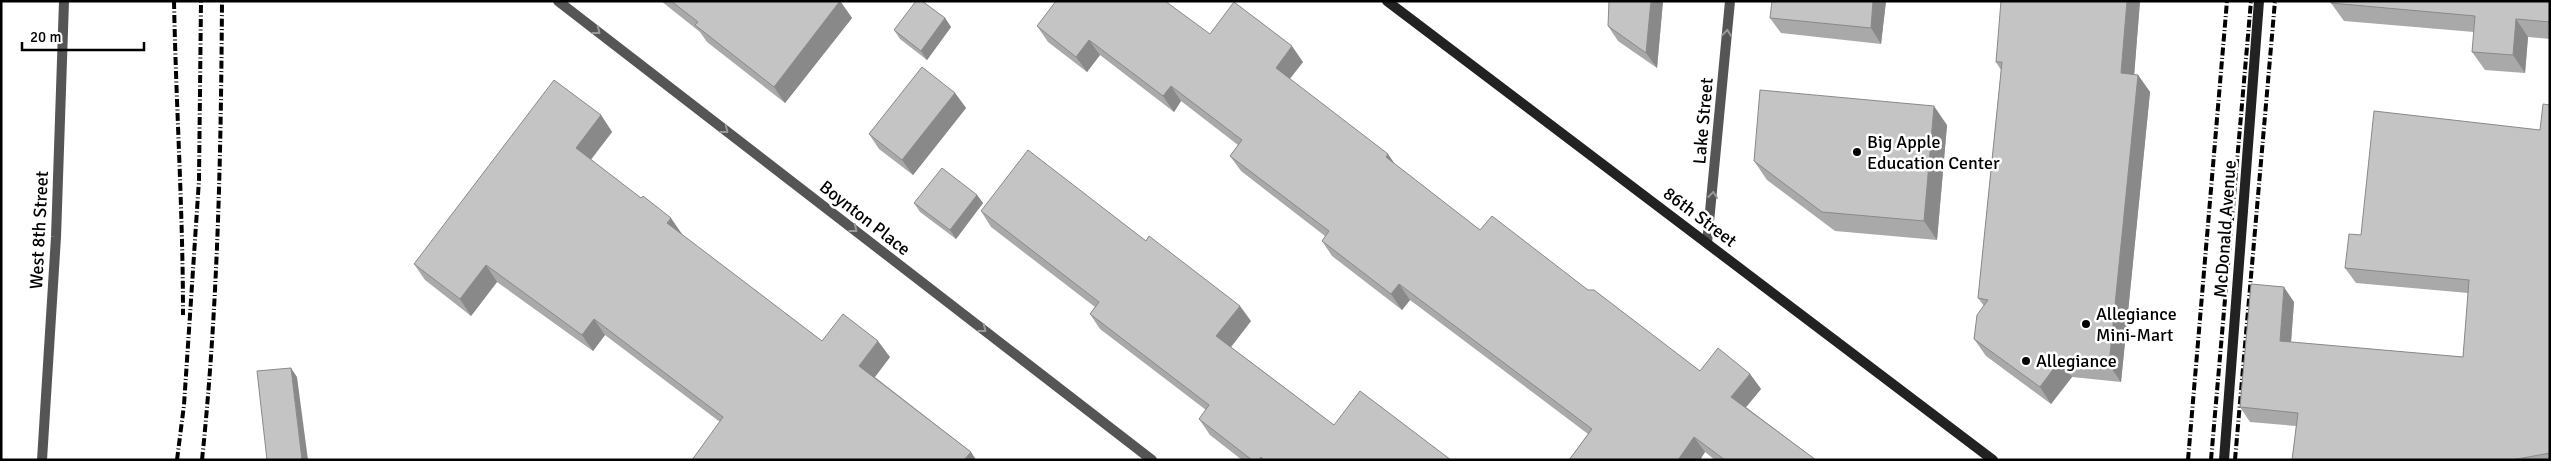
<svg xmlns="http://www.w3.org/2000/svg" width="2551" height="461" font-family="Signika,sans-serif">
<style>
.lines{fill:none;stroke-linecap:round;stroke-linejoin:round}
.street{stroke:#555;stroke-width:10}
.secondary{stroke:#222;stroke-width:10}
.rail{stroke:#000;stroke-width:4;stroke-dasharray:8 2.5 1 2.5;stroke-linecap:butt}
.wall{fill:#a9a9a9}
.shaded-wall{fill:#898989}
.building{fill:#c4c4c4;stroke:#898989}
.oneway{stroke:#999}
.poi-dot{fill:#000;stroke:#fff;stroke-width:2}
.labels{text-anchor:middle;dominant-baseline:central;stroke-width:5;stroke-linejoin:round;paint-order:stroke}
.street-label{font-size:18px;fill:#000;stroke:#fff}
.poi-label{font-size:18px;fill:#000;stroke:#fff;text-anchor:start}
</style>
<rect width="100%" height="100%" fill="#fff"/>
<g class="lines">
<g class="street">
<polyline points="558,1 1152,460"/>
<polyline points="1707,243 1730,1"/>
<polyline points="42,460 56,237 64,1"/>
</g>
<g class="secondary">
<polyline points="1387,1 1993,460"/>
<polyline points="2224,460 2259,1"/>
</g>
<g class="rail">
<path d="M 174,1 C 176,106 183,210 183,315"/>
<polyline points="177,460 184,405 199,180 201,1"/>
<path d="M 202,460 C 218,307 221,154 222,1"/>
<polyline points="2188,460 2227,1"/>
<polyline points="2211,460 2251,1"/>
<polyline points="2235,460 2275,1"/>
</g>
</g>
<g class="wall">
<polygon points="661,1 840,1 852,18 785,103 707,42 700,32"/>
<polygon points="1663,1 1657,68 1618,41 1608,26"/>
<polygon points="1886,1 1881,44 1781,33 1770,18"/>
<polygon points="2140,1 2134,75 2138,75 2150,92 2121,382 2072,377 2051,404 1986,356 1974,339 1984,306 1978,298 2001,70 1996,62"/>
<polygon points="2550,1 2550,39 2528,37 2525,73 2485,70 2472,52 2474,32 2344,21 2331,3"/>
<polygon points="945,18 951,27 927,60 900,39 894,30"/>
<polygon points="1037,26 1210,34 1303,62 1290,79 1395,165 1480,230 1588,290 1700,371 1750,374 1761,389 1746,407 1816,460 1715,460 1705,452 1700,460 1569,460 1588,434 1410,300 1402,310 1332,256 1322,241 1325,236 1241,171 1230,156 1238,145 1181,101 1174,112 1100,55 1087,72 1048,42"/>
<polygon points="955,93 966,108 913,175 879,149 869,134"/>
<polygon points="2550,105 2550,460 2292,460 2296,426 2250,422 2240,407 2294,302 2291,342 2463,357 2468,293 2356,283 2345,268 2361,235 2540,130"/>
<polygon points="601,115 612,132 591,160 682,235 822,341 890,357 875,377 971,452 976,460 692,460 720,422 605,335 593,351 497,282 471,316 425,280 414,264"/>
<polygon points="1947,125 1937,240 1835,231 1767,180 1754,161"/>
<polygon points="977,195 983,203 956,239 920,212 914,203"/>
<polygon points="981,211 1251,321 1231,347 1334,425 1451,460 1242,460 1210,435 1199,419 1206,410 1100,329 1090,314 1095,307 991,227"/>
</g>
<g class="shaded-wall">
<polygon points="840,1 852,18 785,103 774,87"/>
<polygon points="1651,1 1663,1 1657,68 1646,53"/>
<polygon points="1873,1 1886,1 1881,44 1871,28"/>
<polygon points="2127,1 2140,1 2133,90 2121,73"/>
<polygon points="945,18 951,27 927,60 921,51"/>
<polygon points="2516,19 2528,37 2525,73 2513,55"/>
<polygon points="1089,40 1100,55 1087,72 1076,57"/>
<polygon points="1292,46 1303,62 1286,83 1276,68"/>
<polygon points="2138,75 2150,92 2121,382 2109,365"/>
<polygon points="1171,86 1181,101 1174,112 1163,96"/>
<polygon points="955,93 966,108 913,175 902,160"/>
<polygon points="1934,106 1947,125 1937,240 1924,221"/>
<polygon points="601,115 612,132 587,164 576,148"/>
<polygon points="1388,154 1399,170 1386,157"/>
<polygon points="977,195 983,203 956,239 950,230"/>
<polygon points="671,218 682,234 678,240 667,223"/>
<polygon points="486,265 497,282 471,316 460,299"/>
<polygon points="1399,284 1410,300 1402,310 1391,294"/>
<polygon points="2284,287 2294,302 2290,355 2280,341"/>
<polygon points="1240,306 1251,321 1227,352 1216,336"/>
<polygon points="594,319 605,335 593,351 582,335"/>
<polygon points="878,341 890,357 871,382 859,366"/>
<polygon points="2060,360 2072,377 2051,404 2040,387"/>
<polygon points="291,368 297,377 308,460 302,460"/>
<polygon points="1750,374 1761,389 1742,412 1731,397"/>
<polygon points="1694,437 1705,452 1700,460 1678,460"/>
<polygon points="971,452 976,460 964,460"/>
</g>
<g class="building">
<polygon points="671,1 840,1 774,87 695,25 698,22"/>
<polygon points="916,1 922,1 945,18 921,51 894,30"/>
<polygon points="1056,1 1165,1 1210,34 1234,2 1292,46 1276,68 1388,154 1386,157 1480,230 1492,216 1588,290 1594,290 1700,371 1718,348 1750,374 1731,397 1816,460 1725,460 1694,437 1678,460 1569,460 1592,429 1399,284 1391,294 1322,241 1329,231 1230,156 1242,140 1171,86 1163,96 1089,40 1076,57 1037,26"/>
<polygon points="1609,1 1651,1 1646,53 1608,26"/>
<polygon points="1772,1 1873,1 1871,28 1770,18"/>
<polygon points="2001,1 2127,1 2121,73 2138,75 2109,365 2060,360 2040,387 1974,339 1977,315 1988,300 1978,298 2002,62 1996,62"/>
<polygon points="2331,1 2550,1 2550,22 2516,19 2513,55 2472,52 2475,16 2331,3"/>
<polygon points="922,67 955,93 902,160 869,134"/>
<polygon points="554,80 601,115 576,148 641,198 643,196 671,218 667,223 822,341 843,314 878,341 859,366 971,452 964,460 692,460 723,417 594,319 582,335 486,265 460,299 414,264"/>
<polygon points="1760,90 1934,106 1924,221 1822,212 1754,161"/>
<polygon points="2543,104 2550,105 2550,453 2512,460 2292,460 2298,413 2240,407 2251,284 2284,287 2280,341 2463,357 2469,280 2345,268 2349,234 2361,235 2374,111 2540,130"/>
<polygon points="1028,150 1146,241 1149,236 1240,306 1216,336 1334,425 1360,391 1451,460 1264,460 1261,457 1259,460 1252,460 1199,419 1209,405 1090,314 1099,302 981,211"/>
<polygon points="942,168 977,195 950,230 914,203"/>
<polygon points="291,368 302,460 267,460 257,371"/>
</g>
<defs><path id="oneway-chevron" d="M-2-3.5L2.5 0L-2 3.5" fill="none" stroke-width="1.6" stroke-linecap="round" stroke-linejoin="round" transform="scale(1.25)"/></defs>
<g class="oneway">
<use href="#oneway-chevron" transform="translate(597 31) rotate(38)"/>
<use href="#oneway-chevron" transform="translate(1727 33) rotate(-85)"/>
<use href="#oneway-chevron" transform="translate(725 130) rotate(38)"/>
<use href="#oneway-chevron" transform="translate(1713 195) rotate(-83)"/>
<use href="#oneway-chevron" transform="translate(854 229) rotate(38)"/>
<use href="#oneway-chevron" transform="translate(983 329) rotate(38)"/>
</g>
<g class="poi-dot">
<circle cx="1857" cy="152" r="5"/>
<circle cx="2086" cy="324" r="5"/>
<circle cx="2026" cy="361" r="5"/>
</g>
<g class="labels">
<g class="street-label">
<text transform="translate(1703 121) rotate(-85)">Lake Street</text>
<text transform="translate(1700 217) rotate(37)">86th Street</text>
<text transform="translate(865 218) rotate(38)">Boynton Place</text>
<text transform="translate(2225 229) rotate(-86)">McDonald Avenue</text>
<text transform="translate(39 230) rotate(-87)">West 8th Street</text>
</g>
<g class="poi-label">
<text x="1867" y="142">Big Apple<tspan x="1867" dy="21">Education Center</tspan></text>
<text x="2096" y="314">Allegiance<tspan x="2096" dy="21">Mini-Mart</tspan></text>
<text x="2036" y="361">Allegiance</text>
</g>
</g>
<rect width="2551" height="461" fill="none" stroke="#000000" stroke-width="5"/>
<path d="M22 42v8h122v-8" fill="none" stroke="#000000" stroke-width="2.5"/>
<text x="30" y="42" font-size="15" fill="#000000" stroke="#ffffff" stroke-width="4" paint-order="stroke">20 m</text>
</svg>
